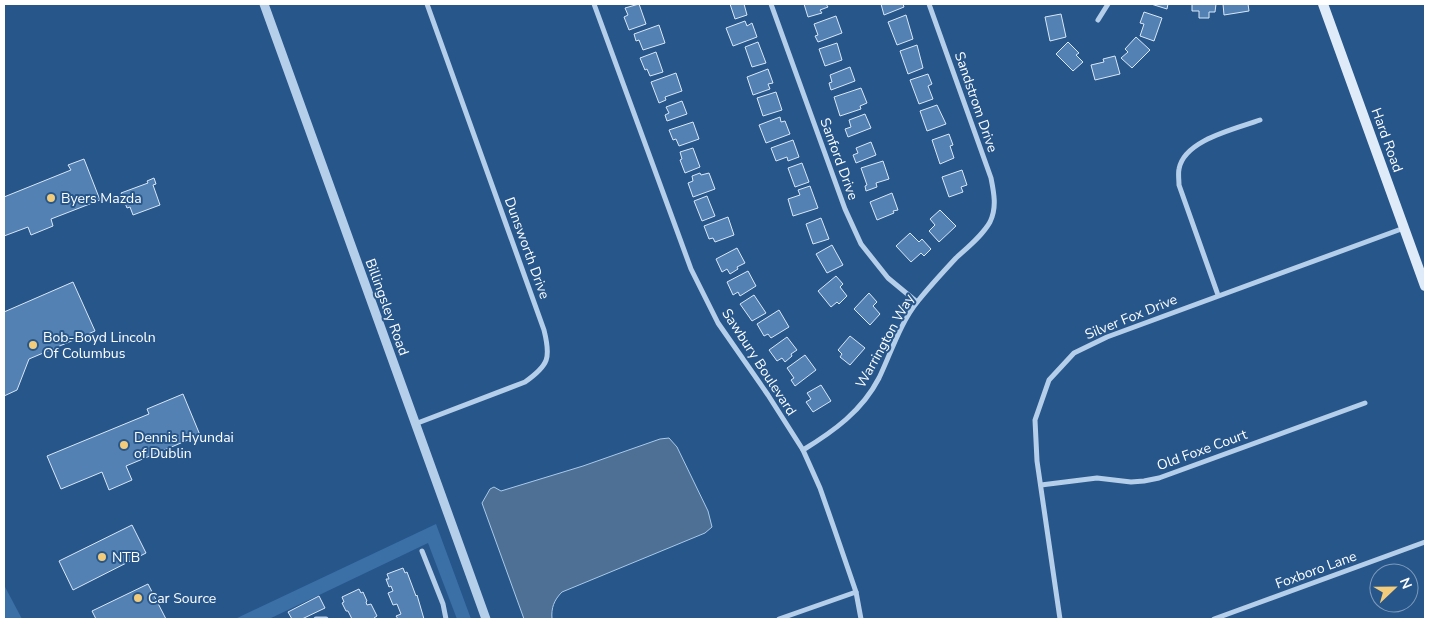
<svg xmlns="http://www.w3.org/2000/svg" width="1429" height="623" font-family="'Nunito Sans',sans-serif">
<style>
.green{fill:#3b70a7}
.water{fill:#4f7095;stroke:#a9caea}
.building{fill:#5381b3;stroke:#d9e8f7}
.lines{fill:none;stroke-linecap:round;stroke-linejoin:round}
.minor{stroke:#b5ceea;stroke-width:5}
.tertiary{stroke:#b5ceea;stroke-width:9}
.secondary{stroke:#dfebf8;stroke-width:10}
.poi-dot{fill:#f2cc7a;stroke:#27568b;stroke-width:2}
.labels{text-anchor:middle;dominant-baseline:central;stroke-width:4;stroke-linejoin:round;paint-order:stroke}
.street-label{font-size:14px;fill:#fff;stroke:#27568b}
.poi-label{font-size:14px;fill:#fff;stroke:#27568b;text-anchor:start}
</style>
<rect width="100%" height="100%" fill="#27568b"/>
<g class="green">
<polygon points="436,524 471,619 457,619 428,543 269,619 235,619"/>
<polygon points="4,585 22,619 4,619"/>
</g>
<path class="water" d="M 669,438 L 677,447 L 708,511 L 712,527 L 705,533 L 562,592 C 554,600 551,608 552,619 L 524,619 L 482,503 L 490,489 L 494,487 L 501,491 L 583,466 L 660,439 Z"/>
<g class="building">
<polygon points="639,4 646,24 629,30 624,17 628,15 625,8"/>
<polygon points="730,4 744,4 747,15 735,19"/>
<polygon points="804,4 826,4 828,7 820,10 822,13 808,17"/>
<polygon points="881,4 903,4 904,7 884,15"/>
<polygon points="1151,4 1168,4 1167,9"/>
<polygon points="1192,4 1216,4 1215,12 1209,12 1209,18 1199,18 1199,11 1192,11"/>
<polygon points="1223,4 1248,4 1249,11 1224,15"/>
<polygon points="1144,12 1162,18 1154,41 1140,36 1144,24 1140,23"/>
<polygon points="1061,14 1066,37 1050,41 1045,17"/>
<polygon points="906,15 913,39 897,45 888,22"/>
<polygon points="836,16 842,33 818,42 815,36 818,35 814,24"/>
<polygon points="745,21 747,26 752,23 757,37 733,46 726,28"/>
<polygon points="659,25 665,43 643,50 639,40 636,41 634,34"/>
<polygon points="1136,37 1150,50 1132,68 1121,58 1128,52 1125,49"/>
<polygon points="758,42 766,63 752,67 745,47"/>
<polygon points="1068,42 1079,53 1076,55 1083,62 1073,71 1056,54"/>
<polygon points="837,43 842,60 825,66 819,49"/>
<polygon points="917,45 923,68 908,74 900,51"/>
<polygon points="656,52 663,72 650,76 647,69 645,70 640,58"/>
<polygon points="1115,56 1120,74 1095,80 1091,65 1104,62 1103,59"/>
<polygon points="850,67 855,81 831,90 829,83 832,82 830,75"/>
<polygon points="768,69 773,83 768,84 770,89 753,95 747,77"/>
<polygon points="676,73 682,91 665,97 666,100 659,103 651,82"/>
<polygon points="928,74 932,84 928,86 933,99 919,104 910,80"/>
<polygon points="861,88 867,103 860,106 861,109 840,116 834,97"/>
<polygon points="776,92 782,110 763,116 757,98"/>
<polygon points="682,101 687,114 667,121 665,115 669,113 666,107"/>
<polygon points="937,105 946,124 927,131 920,111"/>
<polygon points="865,114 871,128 848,137 845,129 851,127 849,120"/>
<polygon points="780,117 781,122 785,121 790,134 766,143 759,125"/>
<polygon points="693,122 699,139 679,146 676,139 673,140 669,130"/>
<polygon points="949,134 953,145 950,146 954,158 940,164 932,140"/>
<polygon points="793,140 799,157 788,161 787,157 776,161 771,148"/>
<polygon points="871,142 876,155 856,163 853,155 858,153 856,148"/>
<polygon points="693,148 700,167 685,173 680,160 682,159 680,152"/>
<polygon points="84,159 100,200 51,219 53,226 31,235 28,227 4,236 4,197 71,170 68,165"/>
<polygon points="883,161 889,179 876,183 877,187 866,191 865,186 867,185 861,168"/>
<polygon points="802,163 809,182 795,187 788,168"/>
<polygon points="962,170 967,185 961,187 963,192 949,197 942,177"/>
<polygon points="700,173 701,175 709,173 715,189 693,197 688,183 693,181 692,176"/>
<polygon points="154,178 156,184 153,185 160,205 133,215 130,207 127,208 121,193 148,183 147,181"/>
<polygon points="810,186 818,208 793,216 788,199 800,195 798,190"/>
<polygon points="892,193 898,210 893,211 894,213 877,220 870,202"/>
<polygon points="707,196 715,216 702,221 694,201"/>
<polygon points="940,210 956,226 939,242 929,231 935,225 930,219"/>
<polygon points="728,217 734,235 715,242 713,238 709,239 704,226"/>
<polygon points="821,218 829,239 813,244 806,224"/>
<polygon points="910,233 919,242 922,239 931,249 924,256 921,253 911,262 896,246"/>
<polygon points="832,245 843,265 827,273 816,254"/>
<polygon points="737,248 745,263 737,267 738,269 730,274 727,269 722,272 716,259"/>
<polygon points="748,271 756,286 740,296 738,292 733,295 727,282"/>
<polygon points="836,276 843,284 840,287 847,296 839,304 837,302 831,307 818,291"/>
<polygon points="73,282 95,331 29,359 17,390 4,396 4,312"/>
<polygon points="869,293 877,302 873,306 880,314 870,325 854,309"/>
<polygon points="754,295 766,313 752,321 740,304"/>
<polygon points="779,310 789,327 771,338 768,334 764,336 757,324"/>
<polygon points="850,336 865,348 850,365 840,357 842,354 838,350"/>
<polygon points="787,337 797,350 791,354 792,356 785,362 782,358 777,361 769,350"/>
<polygon points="805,355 816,370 795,386 791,380 794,378 787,368"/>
<polygon points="821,385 831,401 813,412 806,402 811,399 807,393"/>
<polygon points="183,394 200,435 126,466 132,480 109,490 102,472 61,489 47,456 149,414 147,409"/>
<polygon points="132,525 146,553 73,590 59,561"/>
<polygon points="403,568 405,573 407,572 416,596 417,595 424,619 398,619 396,616 401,614 397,604 393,605 388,593 393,591 391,586 389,587 386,579 389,579 387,574"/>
<polygon points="148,584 166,619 96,619 92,611"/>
<polygon points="359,589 361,593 363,592 367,601 366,602 367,605 371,604 377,616 374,618 375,619 352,619 348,611 346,611 342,603 344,602 342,597"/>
<polygon points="319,596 325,608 302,619 292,619 288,612"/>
</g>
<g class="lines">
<g class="minor">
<polyline points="594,4 691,269 718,323 768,395 803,450 820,488 834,528 856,592 861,619"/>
<polyline points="771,4 845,209 861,244 888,278 917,302"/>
<polyline points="1098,20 1108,4"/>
<path d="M 1218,295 L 1179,185 C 1179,180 1178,174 1179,169 C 1184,140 1235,129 1260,120"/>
<path d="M 415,424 L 525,382 C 549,365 551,358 544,330 L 427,4"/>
<path d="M 803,450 C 834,431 862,411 879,378 C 891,353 900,323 918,301 C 930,286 943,272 956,258 C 968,247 982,236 990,222 C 997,208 994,193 991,178 L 929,4"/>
<polyline points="1041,485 1097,478 1131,482 1144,481 1159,478 1365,403"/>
<polyline points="422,551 443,604 446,619"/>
<polyline points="316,619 326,619"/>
<polyline points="779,619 856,592"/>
<polyline points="1060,619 1037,461 1035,420 1049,380 1074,353 1107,337 1404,228"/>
<polyline points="1214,619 1425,542"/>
</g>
<polyline class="tertiary" points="264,4 486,619"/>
<polyline class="secondary" points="1323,4 1425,286"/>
</g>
<g class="poi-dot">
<circle cx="51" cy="198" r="5"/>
<circle cx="33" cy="345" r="5"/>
<circle cx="124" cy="445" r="5"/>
<circle cx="102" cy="557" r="5"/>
<circle cx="138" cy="598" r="5"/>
</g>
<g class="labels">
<g class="street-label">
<text transform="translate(976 102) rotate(71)">Sandstrom Drive</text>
<text transform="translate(1387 140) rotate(70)">Hard Road</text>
<text transform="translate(839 159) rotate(70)">Sanford Drive</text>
<text transform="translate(527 248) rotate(70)">Dunsworth Drive</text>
<text transform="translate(387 307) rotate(70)">Billingsley Road</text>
<text transform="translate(1131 317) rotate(-22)">Silver Fox Drive</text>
<text transform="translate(885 341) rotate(-61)">Warrington Way</text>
<text transform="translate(759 362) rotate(57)">Sawbury Boulevard</text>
<text transform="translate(1202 450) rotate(-20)">Old Foxe Court</text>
<text transform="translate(1316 570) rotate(-20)">Foxboro Lane</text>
</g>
<g class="poi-label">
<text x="61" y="198">Byers Mazda</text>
<text x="43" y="337">Bob-Boyd Lincoln<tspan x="43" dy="16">Of Columbus</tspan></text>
<text x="134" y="437">Dennis Hyundai<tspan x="134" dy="16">of Dublin</tspan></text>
<text x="112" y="557">NTB</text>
<text x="148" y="598">Car Source</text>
</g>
</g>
<rect width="1429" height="623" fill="none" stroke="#ffffff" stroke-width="10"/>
<g transform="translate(1394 588) rotate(68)"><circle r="24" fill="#27568b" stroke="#7d9ab9"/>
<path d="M0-4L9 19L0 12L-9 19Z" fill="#f2cc7a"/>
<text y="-8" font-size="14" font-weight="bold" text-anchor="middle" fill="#ffffff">N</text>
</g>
</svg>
